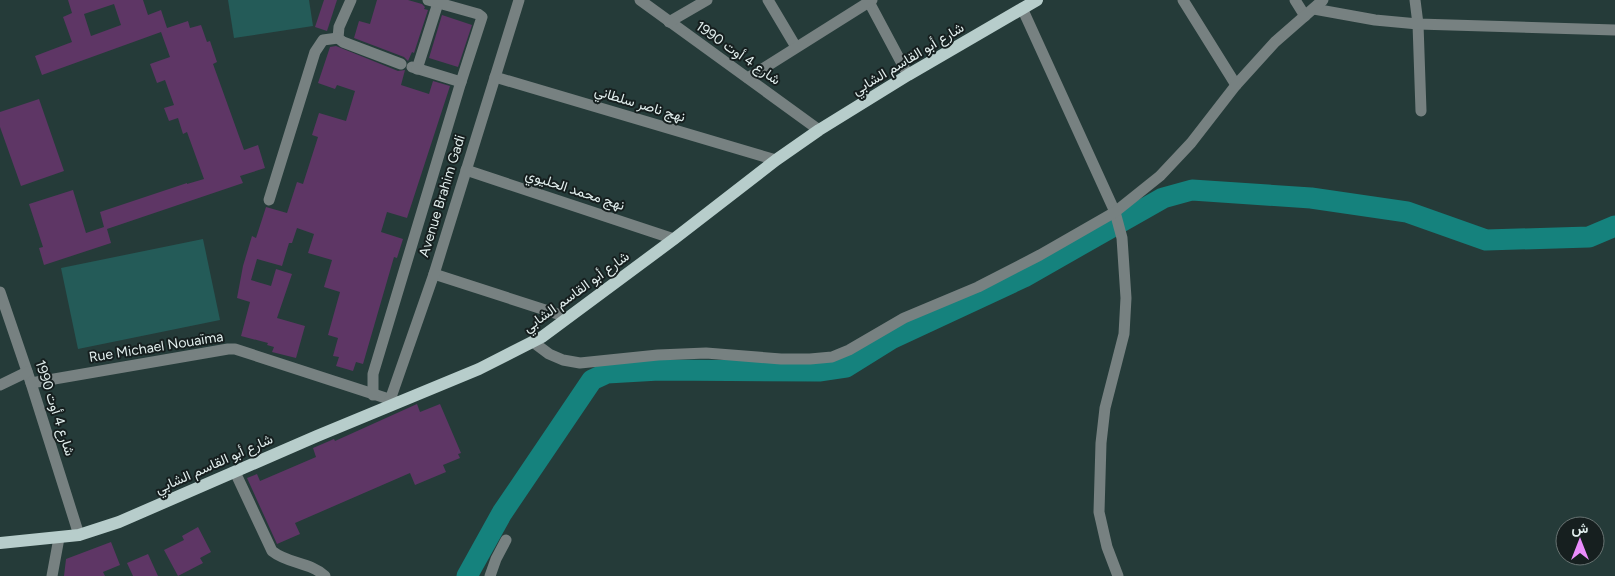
<svg xmlns="http://www.w3.org/2000/svg" width="1615" height="576" font-family="Figtree,Vazirmatn,sans-serif">
<style>
.green{fill:#245b58}
.lines{fill:none;stroke-linecap:round;stroke-linejoin:round}
.river{stroke:#15827d;stroke-width:21}
.building{fill:#5e3665;fill-rule:evenodd}
.minor{stroke:#778181;stroke-width:11}
.major{stroke:#b7cdcb;stroke-width:12}
.labels{text-anchor:middle;dominant-baseline:central;stroke-width:4;stroke-linejoin:round;paint-order:stroke}
.street-label{font-size:14px;fill:#e1eeed;stroke:#161f1f}
</style>
<rect width="100%" height="100%" fill="#253b39"/>
<g class="green">
<polygon points="228,0 309,0 313,26 234,38"/>
<polygon points="203,239 220,320 78,349 61,268"/>
</g>
<g class="lines">
<polyline class="river" points="467,576 502,513 592,380 607,373 659,370 819,371 846,367 891,339 1024,277 1163,198 1192,190 1311,198 1407,212 1486,240 1589,237 1615,226"/>
</g>
<g class="building">
<path d="M 68,0 L 143,0 L 148,15 L 161,10 L 167,28 L 188,21 L 190,28 L 201,25 L 207,42 L 210,41 L 217,62 L 213,64 L 244,150 L 258,145 L 265,168 L 240,176 L 243,183 L 107,229 L 111,243 L 44,265 L 39,248 L 43,247 L 29,204 L 73,190 L 86,233 L 104,227 L 100,212 L 187,183 L 187,184 L 204,179 L 187,132 L 183,134 L 178,118 L 169,121 L 164,108 L 174,105 L 165,80 L 157,83 L 150,64 L 170,57 L 161,32 L 42,75 L 35,56 L 72,42 L 63,17 L 72,13 ZM 114,4 L 121,25 L 91,36 L 84,14 Z"/>
<polygon points="324,0 337,0 327,31 315,27"/>
<polygon points="377,0 408,0 422,4 425,7 424,9 428,10 414,53 412,52 408,61 404,57 354,38 359,21 370,24"/>
<polygon points="442,15 472,25 458,67 429,58"/>
<polygon points="336,46 398,71 405,70 401,85 429,94 433,81 450,86 407,218 387,212 381,232 403,239 397,258 394,257 363,364 356,362 353,371 336,366 339,357 333,356 338,338 328,335 340,292 324,287 332,260 308,253 314,234 297,228 292,243 289,243 282,266 257,259 251,280 271,286 276,269 292,274 277,318 305,326 296,358 272,352 274,347 267,345 268,343 241,336 250,302 237,298 243,266 252,236 256,238 266,207 287,213 297,182 303,184 318,137 312,135 319,113 346,121 355,91 337,85 335,89 318,83 330,47"/>
<polygon points="39,99 64,171 21,186 0,127 0,112"/>
<polygon points="417,404 420,412 440,404 461,453 458,454 460,458 443,465 446,472 415,485 410,473 295,523 300,534 277,544 247,478 257,474 260,481 316,457 313,448 334,439 335,441"/>
<polygon points="198,527 211,552 200,558 203,563 178,576 164,550 184,540 182,536"/>
<polygon points="111,542 120,565 103,572 105,576 64,576 66,559"/>
<polygon points="148,554 158,576 133,576 127,563"/>
</g>
<g class="lines">
<g class="minor">
<polyline points="351,0 339,27 338,38 343,42 401,64"/>
<polyline points="640,0 819,130"/>
<polyline points="768,0 796,47"/>
<polyline points="1183,0 1236,85"/>
<polyline points="1295,0 1305,16"/>
<polyline points="1415,0 1418,24 1421,111"/>
<polyline points="869,2 908,75"/>
<polyline points="1022,8 1115,212 1122,238 1126,298 1124,334 1105,408 1101,443 1099,512 1107,547 1118,576"/>
<polyline points="1314,9 1375,20 1418,24 1615,30"/>
<polyline points="669,22 707,0"/>
<polyline points="412,67 461,82"/>
<polyline points="417,69 438,3"/>
<polyline points="495,77 776,160"/>
<polyline points="748,78 872,0"/>
<polyline points="466,170 674,239"/>
<polyline points="269,200 315,52 323,40 338,38"/>
<polyline points="434,274 567,317"/>
<polyline points="0,292 31,383 79,535"/>
<polyline points="533,342 549,354 563,360 580,363 658,355 706,353 781,359 810,359 832,357 849,350 904,318 978,287 1040,255 1115,212 1160,176 1191,143 1236,85 1275,42 1323,0"/>
<polyline points="31,383 228,349 235,349 398,402"/>
<polyline points="0,385 27,372"/>
<polyline points="373,395 373,374 460,85 482,17 478,14 428,0"/>
<polyline points="390,400 434,274 519,0"/>
<path d="M 235,472 L 272,551 C 288,564 310,562 325,576"/>
<polyline points="52,576 59,538"/>
<polyline points="490,576 496,559 506,540"/>
</g>
<polyline class="major" points="0,543 79,535 119,522 317,436 479,369 542,337 674,239 776,160 819,130 908,75 1037,0"/>
</g>
<g class="labels">
<g class="street-label">
<text transform="translate(738 53) rotate(35)">شارع 4 أوت 1990</text>
<text transform="translate(908 59) rotate(-31)">شارع أبو القاسم الشابي</text>
<text transform="translate(640 104) rotate(17)">نهج ناصر سلطاني</text>
<text transform="translate(575 190) rotate(18)">نهج محمد الحليوي</text>
<text transform="translate(442 196) rotate(-73)">Avenue Brahim Gadi</text>
<text transform="translate(576 292) rotate(-36)">شارع أبو القاسم الشابي</text>
<text transform="translate(156 347) rotate(-9)">Rue Michael Nouaïma</text>
<text transform="translate(55 408) rotate(72)">شارع 4 أوت 1990</text>
<text transform="translate(214 464) rotate(-24)">شارع أبو القاسم الشابي</text>
</g>
</g>
<g transform="translate(1580 541)"><circle r="24" fill="#161f1f" stroke="#677271"/>
<path d="M0-4L9 19L0 12L-9 19Z" fill="#eb8dfc"/>
<text y="-8" font-size="14" font-weight="bold" text-anchor="middle" fill="#e1eeed">ش</text>
</g>
</svg>
